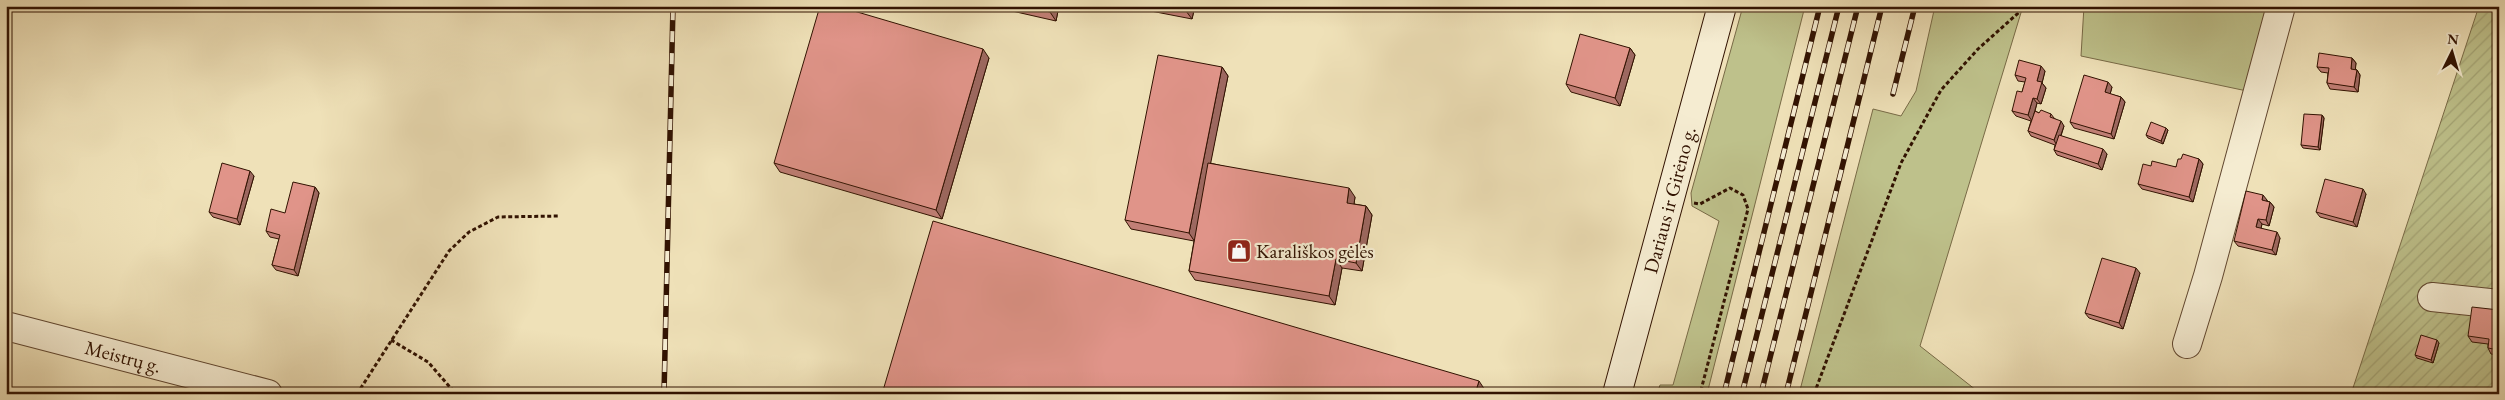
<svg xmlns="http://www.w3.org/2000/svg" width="2505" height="400" font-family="'EB Garamond',serif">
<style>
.grass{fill:#bec18b;stroke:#786a46}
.garden{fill:url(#garden-furrows);stroke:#786a46}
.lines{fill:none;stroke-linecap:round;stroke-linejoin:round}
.street-casing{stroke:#60462f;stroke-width:30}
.secondary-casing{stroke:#311201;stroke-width:30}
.path{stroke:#311201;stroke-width:3;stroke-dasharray:4 2.5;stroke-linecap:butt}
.street{stroke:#f5ecd1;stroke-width:28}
.secondary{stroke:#f5ecd1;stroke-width:28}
.rail-casing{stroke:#311201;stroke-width:5.5}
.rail{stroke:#f5ecd1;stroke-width:4;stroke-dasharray:11;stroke-linecap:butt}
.wall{fill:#c17f76;stroke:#311201}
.shaded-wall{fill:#9d6860;stroke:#311201}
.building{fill:#e09489;stroke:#311201}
.labels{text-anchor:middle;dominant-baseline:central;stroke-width:4.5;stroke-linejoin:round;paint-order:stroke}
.street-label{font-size:20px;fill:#311201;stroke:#f5ecd1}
.poi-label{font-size:20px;fill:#311201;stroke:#f5ecd1;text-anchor:start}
</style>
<defs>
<pattern id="garden-furrows" width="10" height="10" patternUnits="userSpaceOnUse" patternTransform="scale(1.25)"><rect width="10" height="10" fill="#bec18b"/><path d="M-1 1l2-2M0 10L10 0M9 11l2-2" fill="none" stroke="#a4a576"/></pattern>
</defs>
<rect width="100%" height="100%" fill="#efe1b8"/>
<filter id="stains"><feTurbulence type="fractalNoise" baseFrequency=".004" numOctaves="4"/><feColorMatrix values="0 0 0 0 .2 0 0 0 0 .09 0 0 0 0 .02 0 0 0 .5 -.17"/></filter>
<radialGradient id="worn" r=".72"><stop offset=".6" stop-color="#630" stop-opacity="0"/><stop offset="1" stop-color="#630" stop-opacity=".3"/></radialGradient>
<g class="grass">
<polygon points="1743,6 1805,6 1707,394 1657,394 1660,385 1673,385 1719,221 1692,206 1691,193"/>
<polygon points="1935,6 2023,6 1920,346 1981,394 1799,394 1873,109 1901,116 1916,91"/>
<polygon points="2084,6 2270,6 2247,91 2081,56"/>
</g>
<polygon class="garden" points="2479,6 2499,6 2499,394 2351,394"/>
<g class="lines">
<defs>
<g id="street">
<polyline points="2432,297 2499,304"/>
<path id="s1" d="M 6,326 L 268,394"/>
<polyline points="2187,344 2208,276 2281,6"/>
</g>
<g id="secondary">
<path id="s2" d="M 1617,394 L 1722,6"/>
</g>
</defs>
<use href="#street" class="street-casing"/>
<use href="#secondary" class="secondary-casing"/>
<g class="path">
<polyline points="1694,203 1700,204 1730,188 1743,195 1748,209 1700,394"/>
<polyline points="391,340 428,362 456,394"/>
<polyline points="357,394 449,251 469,232 498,217 559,216"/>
<polyline points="1814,394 1901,163 1941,90 1978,49 2026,6"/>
</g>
<use href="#street" class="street"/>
<use href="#secondary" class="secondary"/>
<defs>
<g id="rail">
<polyline points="1893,94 1915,6"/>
<polyline points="664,394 673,6"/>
<polyline points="1724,394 1820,6"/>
<polyline points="1742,394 1839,6"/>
<polyline points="1761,394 1858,6"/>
<polyline points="1786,394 1882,6"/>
</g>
</defs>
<use href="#rail" class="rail-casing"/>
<use href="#rail" class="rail"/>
</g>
<g class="wall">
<polygon points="990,6 1059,6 1056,21"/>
<polygon points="1125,6 1195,6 1192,19"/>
<polygon points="1630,48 1635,55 1620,106 1571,92 1566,84"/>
<polygon points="989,58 942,219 780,172 774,163"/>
<polygon points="2352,58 2356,63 2355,69 2357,70 2360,75 2358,92 2330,89 2327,83 2328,73 2321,72 2317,67"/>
<polygon points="1222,67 1228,76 1210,163 1355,197 1354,204 1366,206 1372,215 1362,271 1342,268 1335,305 1195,280 1189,271 1194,241 1131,229 1125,220"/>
<polygon points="2045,71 2042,83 2046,88 2041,104 2037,103 2035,111 2039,113 2051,114 2054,118 2064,126 2061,136 2107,154 2102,170 2057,155 2054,150 2055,145 2031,136 2028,131 2031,121 2016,116 2012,111 2022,92 2025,82 2018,81 2015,75"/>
<polygon points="2112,87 2110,94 2121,97 2125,102 2114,139 2074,128 2070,122"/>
<polygon points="2322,115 2324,118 2320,150 2303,148 2301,145"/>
<polygon points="2166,128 2168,130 2163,144 2148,138 2146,135"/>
<polygon points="2181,159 2199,159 2203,164 2193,202 2142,189 2138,184 2151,166 2176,167"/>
<polygon points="254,176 240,225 213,217 209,212"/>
<polygon points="315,187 319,193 298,276 276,270 272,265 279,239 270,237 266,231"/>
<polygon points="2366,194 2357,227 2320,217 2316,212"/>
<polygon points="2267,200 2267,201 2270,202 2274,207 2269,226 2262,224 2261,228 2280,238 2276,255 2238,246 2234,241"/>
<polygon points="2140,273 2123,329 2089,318 2085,313"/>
<polygon points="2499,310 2499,355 2491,354 2488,348 2488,344 2472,342 2468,336"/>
<polygon points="2439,343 2433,363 2417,358 2415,355"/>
</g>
<g class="shaded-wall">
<polygon points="1051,6 1059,6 1056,21 1050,12"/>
<polygon points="1187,6 1195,6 1192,19 1186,11"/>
<polygon points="1630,48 1635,55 1620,106 1615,98"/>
<polygon points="983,49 989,58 942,219 936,210"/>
<polygon points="2352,58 2356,63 2355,74 2351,69"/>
<polygon points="2041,66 2045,71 2042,83 2046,88 2041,104 2037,99 2037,81"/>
<polygon points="1222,67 1228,76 1195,242 1189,233"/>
<polygon points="2357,70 2360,75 2358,92 2354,87"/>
<polygon points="2108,82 2112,87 2109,98 2105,92"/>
<polygon points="2121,97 2125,102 2114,139 2111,134"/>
<polygon points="2033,98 2037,103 2032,121 2028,115"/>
<polygon points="2322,115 2324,118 2320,150 2318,147"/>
<polygon points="2061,121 2064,126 2057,146 2054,140"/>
<polygon points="2166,128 2168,130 2163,144 2161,141"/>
<polygon points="2103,149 2107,154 2102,170 2098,164"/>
<polygon points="2199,159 2203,164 2193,202 2189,197"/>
<polygon points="250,171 254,176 240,225 237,219"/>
<polygon points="315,187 319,193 298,276 294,270"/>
<polygon points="1349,188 1355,197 1353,211 1347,203"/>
<polygon points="2363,189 2366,194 2357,227 2353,222"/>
<polygon points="2263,195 2267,200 2266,205 2262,200"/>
<polygon points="2270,202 2274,207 2269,226 2266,220"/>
<polygon points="1366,206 1372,215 1362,271 1356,263"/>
<polygon points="2258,219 2262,224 2260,232 2256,227"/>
<polygon points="2277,232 2280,238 2276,255 2272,250"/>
<polygon points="1336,259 1342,268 1335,305 1329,296"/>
<polygon points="2136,268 2140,273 2123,329 2119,323"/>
<polygon points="2437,340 2439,343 2433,363 2431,360"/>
<polygon points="1479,381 1485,390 1484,394 1475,394"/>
</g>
<g class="building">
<polygon points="820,6 837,6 983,49 936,210 774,163"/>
<polygon points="1023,6 1051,6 1050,12"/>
<polygon points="1163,6 1187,6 1186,11"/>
<polygon points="1580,34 1630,48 1615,98 1566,84"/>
<polygon points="2319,53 2352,58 2351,69 2357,70 2354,87 2327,83 2329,68 2317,67"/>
<polygon points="1158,55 1222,67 1189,233 1125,220"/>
<polygon points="2019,60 2041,66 2037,81 2042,82 2037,99 2033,98 2028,115 2012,111 2017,91 2022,92 2026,78 2015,75"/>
<polygon points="2084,75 2108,82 2105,92 2121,97 2111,134 2070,122"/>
<polygon points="2041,110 2051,114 2050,117 2061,121 2054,140 2028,131 2035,111 2039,113"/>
<polygon points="2304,114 2322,115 2318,147 2301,145"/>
<polygon points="2151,122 2166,128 2161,141 2146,135"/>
<polygon points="2059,135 2103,149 2098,164 2054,150"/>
<polygon points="2183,154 2199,159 2189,197 2138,184 2143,164 2151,166 2152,161 2176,167 2178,159 2181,159"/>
<polygon points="222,163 250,171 237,219 209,212"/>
<polygon points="1208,163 1349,188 1347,203 1366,206 1356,263 1336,259 1329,296 1189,271"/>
<polygon points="2325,179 2363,189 2353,222 2316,212"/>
<polygon points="293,182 315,187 294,270 272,265 280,235 266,231 271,209 285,213"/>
<polygon points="2246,191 2263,195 2262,200 2270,202 2266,220 2258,219 2256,227 2277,232 2272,250 2234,241"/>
<polygon points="933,221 1479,381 1475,394 882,394"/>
<polygon points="2102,258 2136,268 2119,323 2085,313"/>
<polygon points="2472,307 2499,310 2499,350 2488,348 2489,339 2468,336"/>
<polygon points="2421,335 2437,340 2431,360 2415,355"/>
</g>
<defs>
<symbol id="shop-square" viewBox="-11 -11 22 22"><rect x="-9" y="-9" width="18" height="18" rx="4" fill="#8f2418" stroke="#f5ecd1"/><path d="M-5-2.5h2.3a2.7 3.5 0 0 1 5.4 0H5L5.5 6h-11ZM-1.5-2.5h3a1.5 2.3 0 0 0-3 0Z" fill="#fff"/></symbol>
</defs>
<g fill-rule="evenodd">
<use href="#shop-square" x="1225" y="237" width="28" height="28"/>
</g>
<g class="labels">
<g class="street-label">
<text stroke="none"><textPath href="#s2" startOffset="201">Dariaus ir Girėno g.</textPath></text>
<text stroke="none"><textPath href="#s1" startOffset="121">Meistrų g.</textPath></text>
</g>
<g class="poi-label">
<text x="1256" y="251">Karališkos gėlės</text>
</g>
</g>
<rect width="2505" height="400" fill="none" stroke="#efe1b8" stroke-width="25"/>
<rect x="8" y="8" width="2490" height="385" fill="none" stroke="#311201" stroke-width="2.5"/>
<rect x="12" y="12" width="2480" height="375" fill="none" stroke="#311201"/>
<g transform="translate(2452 52) rotate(5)" stroke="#f5ecd1" stroke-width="4" paint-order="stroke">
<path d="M0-4L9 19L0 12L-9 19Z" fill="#311201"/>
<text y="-8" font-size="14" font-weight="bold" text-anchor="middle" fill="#311201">N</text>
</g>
<rect width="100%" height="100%" filter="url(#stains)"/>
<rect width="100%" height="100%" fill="url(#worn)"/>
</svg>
